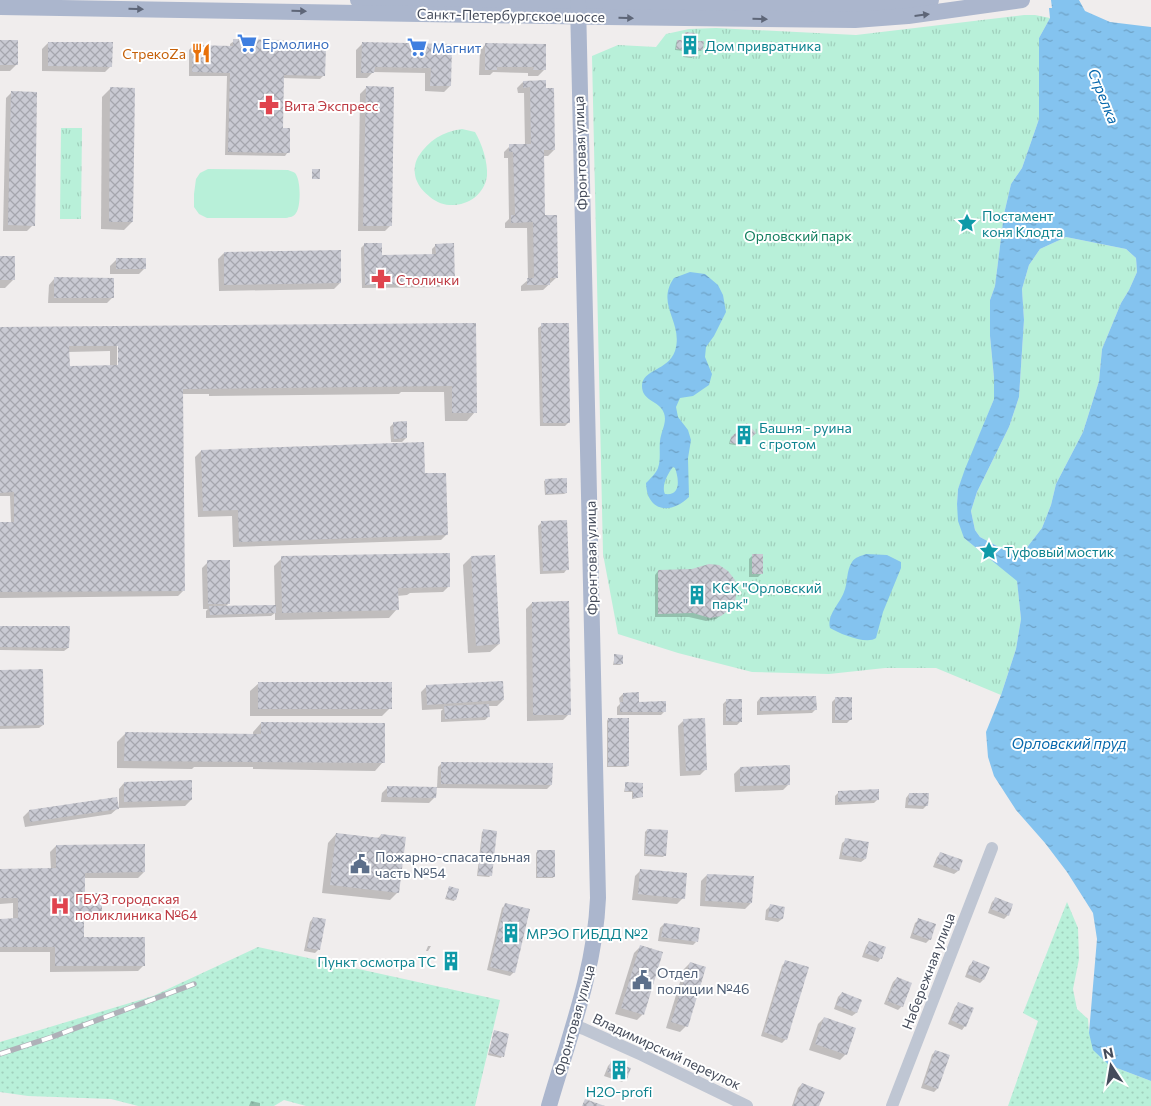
<svg xmlns="http://www.w3.org/2000/svg" width="1151" height="1106" font-family="Commissioner,sans-serif">
<style>
.grass{fill:url(#grass-dots)}
.park{fill:url(#park-tufts)}
.garden{fill:#b8f0d9}
.water{fill:url(#water-ripples);fill-rule:evenodd}
.shadow{fill:#0003;fill-rule:evenodd}
.building{fill:url(#building-cross-hatch);fill-rule:evenodd}
.lines{fill:none;stroke-linecap:round;stroke-linejoin:round}
.minor{stroke:#bfc6d3;stroke-width:12}
.major{stroke:#abb6cd;stroke-width:16}
.rail-casing{stroke:#afb0b8;stroke-width:5.5}
.rail{stroke:#fff;stroke-width:4;stroke-dasharray:11;stroke-linecap:butt}
.oneway{fill:#5e6678}
.labels{text-anchor:middle;dominant-baseline:central;stroke-width:4;stroke-linejoin:round;paint-order:stroke}
.street-label{font-size:14px;fill:#454c5b;stroke:#fff}
.shop-label{font-size:14px;fill:#366cbe;stroke:#fff;text-anchor:start}
.culture-label{font-size:14px;fill:#0d838f;stroke:#fff;text-anchor:start}
.food-label{font-size:14px;fill:#c56008;stroke:#fff;text-anchor:end}
.health-label{font-size:14px;fill:#be3a42;stroke:#fff;text-anchor:start}
.park-label{font-size:14px;fill:#137e5e;stroke:#fff}
.service-label{font-size:14px;fill:#4e5e75;stroke:#fff;text-anchor:start}
.water-label{font-size:15px;font-style:italic;fill:#0768ac;stroke:#fff}
</style>
<defs>
<pattern id="grass-dots" width="8" height="8" patternUnits="userSpaceOnUse" patternTransform="scale(1.25)"><rect width="8" height="8" fill="#b8f0d9"/><path d="M2 2h.1M6 6h.1" fill="none" stroke="#a0cfbc" stroke-width="1.8" stroke-linecap="round"/></pattern>
<pattern id="park-tufts" width="24" height="20" patternUnits="userSpaceOnUse" patternTransform="scale(1.25)"><rect width="24" height="20" fill="#b8f0d9"/><path d="M3 7l-1-3M5 7V3M7 7l1-3M15 17l-1-3M17 17v-4M19 17l1-3" fill="none" stroke="#a0cfbc"/></pattern>
<pattern id="water-ripples" width="26" height="14" patternUnits="userSpaceOnUse" patternTransform="scale(1.25)"><rect width="26" height="14" fill="#84c3ef"/><path d="M2 4q2-2 4 0t4 0M15 11q2-2 4 0t4 0" fill="none" stroke="#6ea1c5"/></pattern>
<pattern id="building-cross-hatch" width="8" height="8" patternUnits="userSpaceOnUse" patternTransform="scale(1.25)"><rect width="8" height="8" fill="#c9cad3"/><path d="M0 0l8 8M0 8l8-8" fill="none" stroke="#a5a6ae"/></pattern>
</defs>
<rect width="100%" height="100%" fill="#f0eded"/>
<g class="grass">
<polygon points="1067,902 1078,928 1079,959 1073,989 1077,1009 1088,1019 1089,1033 1109,1065 1151,1081 1151,1106 1008,1106 1038,1021 1023,1013"/>
<polygon points="258,947 500,1000 475,1106 306,1106 284,1100 274,1106 138,1106 111,1099 28,1096 0,1092 0,1042 153,996"/>
</g>
<g class="park">
<polygon points="1024,15 1035,15 1050,18 1039,38 1039,119 1022,168 1011,184 1004,214 995,286 990,300 990,336 994,378 994,399 958,489 957,504 964,538 1017,580 1021,619 1016,649 1001,695 936,668 885,668 829,674 752,672 678,653 618,634 603,554 592,56 618,45 656,47 666,34 689,29 716,28 856,35"/>
<polygon points="61,128 82,128 81,219 60,219"/>
<path d="M 462,129 L 475,132 C 482,144 488,162 487,176 C 483,203 450,214 430,197 C 424,192 419,187 416,179 C 414,172 414,164 418,157 C 429,140 442,132 462,129 Z"/>
<polygon points="1066,237 1126,249 1136,258 1137,272 1129,290 1121,303 1102,349 1099,381 1083,432 1056,484 1051,505 1042,528 1025,550 1010,553 980,537 975,530 971,511 977,492 1009,427 1019,397 1024,320 1022,289 1029,265 1040,249"/>
</g>
<path class="garden" d="M 208,169 L 288,170 C 290,171 294,172 295,173 C 301,179 301,207 296,213 C 294,217 290,217 286,218 L 207,218 L 199,214 L 194,207 L 194,194 L 196,179 L 200,173 Z"/>
<g class="water">
<path d="M 1051,0 L 1079,0 L 1085,11 L 1110,22 L 1151,27 L 1151,1081 L 1109,1065 L 1093,1050 L 1089,1033 L 1097,939 L 1093,913 L 1067,872 L 1045,843 L 1016,810 L 994,776 L 988,757 L 986,732 L 1001,695 L 1016,649 L 1021,619 L 1017,581 L 964,538 L 958,521 L 957,504 L 958,489 L 965,469 L 994,399 L 994,378 L 990,336 L 990,300 L 995,286 L 1004,214 L 1011,184 L 1022,168 L 1039,119 L 1039,38 L 1050,18 L 1049,8 L 1052,8 ZM 1066,237 L 1126,249 L 1136,258 L 1137,272 L 1129,290 L 1121,303 L 1102,349 L 1099,381 L 1083,432 L 1056,484 L 1051,505 L 1042,528 L 1025,550 L 1010,553 L 980,537 L 975,530 L 971,511 L 977,492 L 1009,427 L 1019,397 L 1024,320 L 1022,289 L 1029,265 L 1040,249 Z"/>
<path d="M 690,272 L 705,274 L 718,285 L 723,295 L 726,312 L 714,336 L 706,347 L 705,357 L 712,374 L 709,385 L 693,396 L 680,398 L 676,407 L 678,417 L 688,430 L 691,440 L 688,458 L 689,497 C 671,515 647,512 646,483 C 650,479 656,473 658,468 C 661,460 659,449 660,441 C 661,430 670,419 661,408 C 654,400 642,399 642,386 C 642,369 668,371 675,351 C 684,322 655,305 674,278 ZM 673,467 L 675,468 C 679,479 681,496 665,494 C 661,486 668,473 673,467 Z"/>
<path d="M 866,554 L 887,555 L 901,562 L 901,568 L 883,612 L 876,638 C 867,645 840,634 830,628 C 827,614 839,605 844,592 C 848,583 846,571 852,562 C 855,557 861,556 866,554 Z"/>
</g>
<g class="shadow">
<polygon points="686,34 702,50 701,51 694,51 692,58 683,57 684,51 675,50 676,43 677,41 684,42"/>
<polygon points="0,41 16,65 10,71 0,71"/>
<polygon points="234,41 282,48 324,75 320,79 282,78 281,129 288,152 285,156 225,155 227,76 189,76 189,50 193,46 230,47 230,44"/>
<polygon points="48,43 111,66 105,72 42,71 42,49"/>
<polygon points="362,44 451,45 450,86 444,92 425,91 425,73 373,72 367,78 356,78 356,50"/>
<polygon points="486,44 544,70 538,76 528,76 528,73 493,72 490,75 479,75 480,50"/>
<polygon points="523,82 545,82 554,150 548,156 543,156 544,216 557,277 543,290 521,291 521,286 528,280 527,228 505,228 505,223 509,219 508,158 504,158 504,152 510,146 525,145 524,93 518,93 517,88"/>
<polygon points="366,88 391,225 385,231 358,231 360,94"/>
<polygon points="110,89 132,222 124,230 101,229 102,97"/>
<polygon points="12,92 33,225 27,231 3,231 6,98"/>
<polygon points="365,244 381,257 432,256 432,249 436,245 454,283 450,287 362,288 361,248"/>
<polygon points="224,253 340,283 334,289 219,291 218,259"/>
<polygon points="0,257 13,280 5,288 0,288"/>
<polygon points="116,260 145,268 139,274 110,274 110,266"/>
<polygon points="54,279 113,297 107,303 48,303 49,285"/>
<path d="M 474,324 L 475,412 L 467,421 L 445,421 L 444,392 L 401,392 L 399,394 L 209,396 L 209,394 L 182,394 L 184,590 L 178,596 L 0,598 L 0,523 L 11,523 L 10,496 L 0,496 L 0,329 ZM 119,343 L 119,371 L 117,372 L 117,346 ZM 110,351 L 110,367 L 68,367 L 68,352 Z"/>
<polygon points="542,325 569,422 565,426 540,426 538,328"/>
<polygon points="394,423 406,438 402,442 391,442 390,427"/>
<polygon points="747,425 748,445 746,447 729,444 730,440"/>
<polygon points="201,451 424,475 447,534 441,540 233,547 232,516 198,517 195,457"/>
<polygon points="546,480 566,493 564,494 545,495 544,481"/>
<polygon points="542,522 567,569 564,573 540,574 538,526"/>
<polygon points="753,555 762,573 758,577 749,577 749,559"/>
<polygon points="471,557 499,644 490,652 468,653 463,565"/>
<polygon points="282,558 449,586 443,592 410,593 407,595 397,596 397,609 389,618 275,620 275,613 271,616 206,618 206,611 208,609 203,609 202,568 208,562 229,603 225,607 275,606 274,566"/>
<polygon points="658,571 724,613 716,619 706,621 689,617 655,617 655,575"/>
<polygon points="532,603 569,714 563,720 527,721 526,609"/>
<polygon points="0,627 68,648 64,651 0,650"/>
<polygon points="615,655 622,664 620,665 613,665"/>
<polygon points="0,672 43,725 39,728 0,729"/>
<polygon points="259,683 390,708 382,716 250,716 250,691"/>
<polygon points="427,686 503,700 497,706 488,706 489,716 485,720 441,722 441,711 443,709 422,710 421,692"/>
<polygon points="623,694 638,703 665,711 661,715 617,715 617,707 620,704 619,698"/>
<polygon points="760,698 815,710 812,713 757,715 757,702"/>
<polygon points="836,698 850,720 847,723 832,723 832,702"/>
<polygon points="727,700 741,721 737,725 723,725 723,704"/>
<polygon points="608,719 628,766 626,767 607,767 607,721"/>
<polygon points="684,720 706,769 700,775 680,776 678,726"/>
<polygon points="261,723 383,762 375,771 253,769 253,767 194,767 192,769 117,768 117,742 125,734 253,735 253,732"/>
<polygon points="441,764 551,785 547,789 437,788 438,767"/>
<polygon points="740,768 789,784 783,790 735,792 734,774"/>
<polygon points="124,783 191,800 185,806 118,808 111,814 25,827 23,817 29,811 119,807 119,789"/>
<polygon points="626,783 642,797 632,799 632,792 624,792"/>
<polygon points="388,787 435,797 429,803 381,802 382,793"/>
<polygon points="838,793 878,799 874,803 835,805 835,796"/>
<polygon points="909,794 927,805 923,809 905,808 906,798"/>
<polygon points="647,830 665,855 663,857 644,856 645,832"/>
<polygon points="483,831 490,876 489,877 477,876 482,832"/>
<polygon points="336,834 377,839 381,835 398,892 390,900 322,893 328,843"/>
<polygon points="846,840 865,859 861,862 839,859 842,843"/>
<polygon points="56,846 144,872 138,878 83,878 83,894 101,914 95,920 82,920 82,939 144,965 138,971 50,972 50,952 0,952 0,920 13,920 13,903 0,904 0,870 51,869 50,852"/>
<polygon points="537,852 554,876 553,878 536,878 536,853"/>
<polygon points="941,853 961,861 958,871 954,874 933,867 937,857"/>
<polygon points="641,870 683,898 677,904 632,900 635,876"/>
<polygon points="707,875 751,903 745,909 700,906 701,881"/>
<polygon points="449,888 455,899 454,901 445,899"/>
<polygon points="996,898 1008,915 1004,919 988,913 992,902"/>
<polygon points="506,904 514,972 510,976 487,970 502,908"/>
<polygon points="770,906 782,919 778,922 765,920 766,910"/>
<polygon points="313,918 319,949 315,953 304,951 310,922"/>
<polygon points="919,920 930,939 926,943 910,938 915,923"/>
<polygon points="664,924 696,942 693,945 658,941 660,928"/>
<polygon points="869,942 881,958 878,962 862,957 866,946"/>
<polygon points="428,946 431,946 428,951 426,951"/>
<polygon points="640,947 643,1014 637,1020 615,1014 634,953"/>
<polygon points="447,956 455,966 454,968 444,965"/>
<polygon points="785,962 786,1039 782,1043 761,1036 782,966"/>
<polygon points="973,962 983,980 980,983 965,977 969,966"/>
<polygon points="690,963 686,1026 680,1032 666,1028 684,969"/>
<polygon points="897,978 902,1006 898,1010 884,1004 893,982"/>
<polygon points="842,993 861,1000 856,1013 852,1016 834,1009 838,997"/>
<polygon points="959,1003 965,1026 962,1030 948,1024 955,1007"/>
<polygon points="824,1018 846,1054 840,1060 809,1050 818,1024"/>
<polygon points="494,1032 502,1056 501,1058 488,1055"/>
<polygon points="935,1051 937,1089 934,1092 921,1088 932,1055"/>
<polygon points="612,1062 629,1069 625,1079 622,1082 604,1076 608,1066"/>
<polygon points="802,1084 818,1106 792,1106 798,1088"/>
<polygon points="251,1101 260,1103 260,1106 249,1106"/>
</g>
<g class="building">
<polygon points="685,32 695,33 695,41 704,41 703,50 695,50 695,57 684,56 685,50 676,49 677,40 685,40"/>
<polygon points="233,39 284,40 283,47 326,47 325,76 284,75 283,128 290,128 290,153 228,152 230,73 192,72 193,45 233,46"/>
<rect x="0" y="40" width="18" height="25"/>
<polygon points="48,42 113,42 112,67 48,66"/>
<polygon points="362,42 452,44 451,86 430,86 431,68 375,67 374,73 361,73"/>
<polygon points="485,43 546,44 546,70 533,70 534,67 497,67 497,70 485,70"/>
<polygon points="546,80 546,88 554,88 555,150 544,150 545,215 557,215 558,278 550,278 550,285 527,285 527,278 534,278 533,222 511,223 511,215 515,215 513,152 509,152 509,144 531,144 530,87 523,88 523,81"/>
<polygon points="366,86 394,87 392,226 363,226"/>
<polygon points="110,87 135,88 133,222 109,222"/>
<polygon points="11,91 37,92 35,226 8,225"/>
<rect x="312" y="169" width="8" height="10"/>
<polygon points="364,243 382,243 382,255 436,254 435,244 454,243 455,283 365,285"/>
<polygon points="341,250 341,283 224,285 224,252"/>
<rect x="0" y="256" width="15" height="24"/>
<rect x="116" y="258" width="30" height="11"/>
<polygon points="54,277 114,278 114,298 54,298"/>
<path d="M 476,323 L 477,413 L 452,413 L 452,386 L 183,389 L 185,591 L 0,592 L 0,522 L 14,522 L 14,492 L 0,493 L 0,327 ZM 69,346 L 118,346 L 118,365 L 70,366 Z"/>
<polygon points="541,323 569,323 570,423 543,423"/>
<polygon points="407,421 407,438 394,439 393,422"/>
<polygon points="747,423 756,433 750,439 749,446 730,443 731,437"/>
<polygon points="424,442 425,473 446,473 448,535 239,542 238,510 203,511 201,450"/>
<polygon points="567,478 567,493 546,494 545,479"/>
<polygon points="567,520 569,570 543,571 541,521"/>
<polygon points="450,553 450,587 398,588 399,610 282,613 281,556"/>
<rect x="752" y="554" width="11" height="20"/>
<polygon points="495,555 500,644 476,646 471,556"/>
<polygon points="207,560 230,560 230,604 208,604"/>
<polygon points="709,564 719,565 728,571 735,580 737,590 735,601 729,610 721,616 710,618 693,613 658,614 658,570 692,569"/>
<polygon points="569,601 571,715 533,715 532,602"/>
<polygon points="276,605 276,613 210,615 209,606"/>
<polygon points="0,626 70,626 69,648 0,647"/>
<polygon points="614,654 623,655 623,664 614,664"/>
<polygon points="43,669 44,725 0,726 0,670"/>
<polygon points="503,681 504,700 427,705 426,685"/>
<rect x="258" y="682" width="134" height="27"/>
<polygon points="639,692 639,702 666,701 666,712 620,712 620,702 623,702 623,693"/>
<polygon points="816,696 817,710 760,711 760,697"/>
<rect x="835" y="697" width="17" height="23"/>
<polygon points="726,699 742,699 742,722 726,721"/>
<polygon points="489,704 490,717 445,719 444,706"/>
<rect x="608" y="718" width="21" height="48"/>
<polygon points="705,718 707,770 686,771 683,719"/>
<polygon points="261,722 385,723 385,763 124,761 125,732 261,734"/>
<polygon points="441,762 553,763 552,785 441,784"/>
<polygon points="790,765 790,785 740,786 740,767"/>
<polygon points="192,780 192,800 124,802 124,782"/>
<polygon points="625,782 643,783 643,797 633,798 633,791 625,791"/>
<polygon points="387,786 437,787 436,798 387,797"/>
<polygon points="879,789 879,800 838,802 838,791"/>
<polygon points="909,793 929,793 928,806 908,805"/>
<polygon points="117,797 119,809 30,822 29,810"/>
<polygon points="483,829 497,831 492,876 478,875"/>
<polygon points="647,829 668,830 666,856 645,854"/>
<polygon points="336,833 380,838 381,834 406,837 399,893 330,885"/>
<polygon points="845,838 869,842 866,859 842,855"/>
<polygon points="145,844 145,872 85,873 85,893 102,893 102,914 84,915 84,937 145,937 145,966 55,966 55,947 0,947 0,919 18,918 18,898 0,898 0,869 56,868 56,845"/>
<rect x="537" y="850" width="18" height="27"/>
<polygon points="940,852 963,860 959,871 936,863"/>
<polygon points="640,869 687,873 685,899 638,894"/>
<polygon points="707,874 754,876 752,903 705,901"/>
<polygon points="449,886 459,889 456,900 446,898"/>
<polygon points="995,897 1013,904 1009,916 991,909"/>
<polygon points="505,903 530,909 515,973 490,967"/>
<polygon points="770,904 785,907 783,919 768,917"/>
<polygon points="313,917 326,919 320,950 307,948"/>
<polygon points="918,918 936,924 931,940 913,934"/>
<polygon points="664,923 700,928 698,942 661,937"/>
<polygon points="869,941 886,947 882,959 865,953"/>
<polygon points="640,945 663,952 644,1015 621,1008"/>
<polygon points="447,955 458,958 456,967 444,964"/>
<polygon points="785,960 809,967 787,1040 764,1032"/>
<polygon points="973,960 990,967 984,980 967,974"/>
<polygon points="690,962 706,967 688,1027 671,1022"/>
<polygon points="897,977 912,983 903,1007 887,1001"/>
<polygon points="842,992 862,1000 857,1013 836,1005"/>
<polygon points="958,1002 974,1008 966,1027 951,1020"/>
<polygon points="824,1017 856,1028 847,1055 815,1044"/>
<polygon points="494,1030 509,1034 504,1057 489,1053"/>
<polygon points="935,1050 950,1055 938,1089 924,1084"/>
<polygon points="611,1061 631,1068 627,1079 607,1072"/>
<polygon points="802,1083 825,1092 819,1106 793,1106"/>
<polygon points="585,1099 605,1106 582,1106"/>
</g>
<g class="lines">
<g class="minor">
<polyline points="573,1025 584,1029 642,1055 747,1106"/>
<polyline points="892,1106 992,848"/>
</g>
<g class="major">
<polyline points="358,0 800,7 855,6 931,0"/>
<polyline points="0,7 607,17 855,20 908,16 1022,0"/>
<path d="M 549,1106 C 569,1037 595,970 598,898 L 578,3"/>
</g>
<defs>
<polyline id="rail" points="0,1054 52,1037 194,984"/>
</defs>
<use href="#rail" class="rail-casing"/>
<use href="#rail" class="rail"/>
</g>
<defs><path id="oneway-solid" d="M-6-.8H1V-3.2L6.5 0L1 3.2V.8H-6Z" transform="scale(1.25)"/></defs>
<g class="oneway">
<use href="#oneway-solid" transform="translate(136 9) rotate(1)"/>
<use href="#oneway-solid" transform="translate(299 11) rotate(1)"/>
<use href="#oneway-solid" transform="translate(922 15) rotate(-7)"/>
<use href="#oneway-solid" transform="translate(626 18) rotate(1)"/>
<use href="#oneway-solid" transform="translate(760 19) rotate(1)"/>
</g>
<defs>
<symbol id="supermarket-bare" viewBox="-9 -9 18 18"><path d="M-6-5.5h2.5l.6 2H6L4.5 2H-2.5L-4.4-4H-6ZM-1.5 3.2a1.3 1.3 0 1 0 .1 0ZM3 3.2a1.3 1.3 0 1 0 .1 0Z" fill="#3f7fe0" stroke="#fff" stroke-width="2.5" paint-order="stroke"/></symbol>
<symbol id="building-bare" viewBox="-9 -9 18 18"><path d="M-4-6H4V6H1V3H-1V6H-4ZM-2.5-4.3h1.7v1.8h-1.7ZM.8-4.3h1.7v1.8H.8ZM-2.5-1h1.7V.8h-1.7ZM.8-1h1.7V.8H.8Z" fill="#0f9aa8" stroke="#fff" stroke-width="2.5" paint-order="stroke"/></symbol>
<symbol id="restaurant-bare" viewBox="-9 -9 18 18"><path d="M-5-6h1v4h1v-4h1v4h1v-4h1v5L-1.5 .5V6h-2V.5L-5-1ZM5-6V6H3V1.5H1.5Q1.5-4 5-6Z" fill="#e8710a" stroke="#fff" stroke-width="2.5" paint-order="stroke"/></symbol>
<symbol id="pharmacy-bare" viewBox="-9 -9 18 18"><path d="M-2-6h4v4h4v4h-4v4h-4v-4h-4v-4h4Z" fill="#e0444e" stroke="#fff" stroke-width="2.5" paint-order="stroke"/></symbol>
<symbol id="sight-bare" viewBox="-9 -9 18 18"><path d="M0-6L1.8-2.2L6-1.7L2.9 1.2L3.7 5.4L0 3.3L-3.7 5.4L-2.9 1.2L-6-1.7L-1.8-2.2Z" fill="#0f9aa8" stroke="#fff" stroke-width="2.5" paint-order="stroke"/></symbol>
<symbol id="civic-bare" viewBox="-9 -9 18 18"><path d="M-.6-6.5H3V-4.5H.6V-3L4-1V1h2V6H-6V1h2V-1L-.6-3ZM-1.2 2.5V6h2.4V2.5Z" fill="#5c6f8a" stroke="#fff" stroke-width="2.5" paint-order="stroke"/></symbol>
<symbol id="hospital-bare" viewBox="-9 -9 18 18"><path d="M-5-5h3v3.5h4V-5h3V5h-3V1.5h-4V5h-3Z" fill="#e0444e" stroke="#fff" stroke-width="2.5" paint-order="stroke"/></symbol>
</defs>
<g fill-rule="evenodd">
<use href="#supermarket-bare" x="233" y="29" width="28" height="28"/>
<use href="#building-bare" x="676" y="31" width="28" height="28"/>
<use href="#supermarket-bare" x="403" y="33" width="28" height="28"/>
<use href="#restaurant-bare" x="187" y="39" width="28" height="28"/>
<use href="#pharmacy-bare" x="255" y="91" width="28" height="28"/>
<use href="#sight-bare" x="953" y="209" width="28" height="28"/>
<use href="#pharmacy-bare" x="367" y="265" width="28" height="28"/>
<use href="#building-bare" x="730" y="421" width="28" height="28"/>
<use href="#sight-bare" x="975" y="537" width="28" height="28"/>
<use href="#building-bare" x="683" y="581" width="28" height="28"/>
<use href="#civic-bare" x="346" y="850" width="28" height="28"/>
<use href="#hospital-bare" x="46" y="892" width="28" height="28"/>
<use href="#building-bare" x="497" y="919" width="28" height="28"/>
<use href="#building-bare" x="437" y="947" width="28" height="28"/>
<use href="#civic-bare" x="628" y="966" width="28" height="28"/>
<use href="#building-bare" x="605" y="1056" width="28" height="28"/>
</g>
<g class="labels">
<g class="street-label">
<text transform="translate(511 15) rotate(1)">Санкт-Петербургское шоссе</text>
<text transform="translate(580 153) rotate(-92)">Фронтовая улица</text>
<text transform="translate(591 558) rotate(-91)">Фронтовая улица</text>
<text transform="translate(928 971) rotate(-69)">Набережная улица</text>
<text transform="translate(574 1020) rotate(-74)">Фронтовая улица</text>
<text transform="translate(667 1051) rotate(25)">Владимирский переулок</text>
</g>
<g class="shop-label">
<text x="262" y="43">Ермолино</text>
<text x="432" y="47">Магнит</text>
</g>
<g class="culture-label">
<text x="705" y="45">Дом привратника</text>
<text x="982" y="215">Постамент<tspan x="982" dy="16">коня Клодта</tspan></text>
<text x="759" y="427">Башня - руина<tspan x="759" dy="16">с гротом</tspan></text>
<text x="1004" y="551">Туфовый мостик</text>
<text x="712" y="587">КСК "Орловский<tspan x="712" dy="16">парк"</tspan></text>
<text x="526" y="933">МРЭО ГИБДД №2</text>
<text x="436" y="961" text-anchor="end">Пункт осмотра ТС</text>
<text x="619" y="1091" text-anchor="middle">H2O-profi</text>
</g>
<g class="food-label">
<text x="186" y="53">СтрекоZа</text>
</g>
<g class="health-label">
<text x="284" y="105">Вита Экспресс</text>
<text x="396" y="279">Столички</text>
<text x="75" y="898">ГБУЗ городская<tspan x="75" dy="16">поликлиника №64</tspan></text>
</g>
<g class="park-label">
<text x="798" y="235">Орловский парк</text>
</g>
<g class="service-label">
<text x="375" y="856">Пожарно-спасательная<tspan x="375" dy="16">часть №54</tspan></text>
<text x="657" y="972">Отдел<tspan x="657" dy="16">полиции №46</tspan></text>
</g>
<g class="water-label">
<text transform="translate(1104 96) rotate(68)">Стрелка</text>
<text x="1069" y="743">Орловский пруд</text>
</g>
</g>
<g transform="translate(1111 1066) rotate(348)" stroke="#ffffff" stroke-width="4" paint-order="stroke">
<path d="M0-4L9 19L0 12L-9 19Z" fill="#454c5b"/>
<text y="-8" font-size="14" font-weight="bold" text-anchor="middle" fill="#454c5b">N</text>
</g>
</svg>
